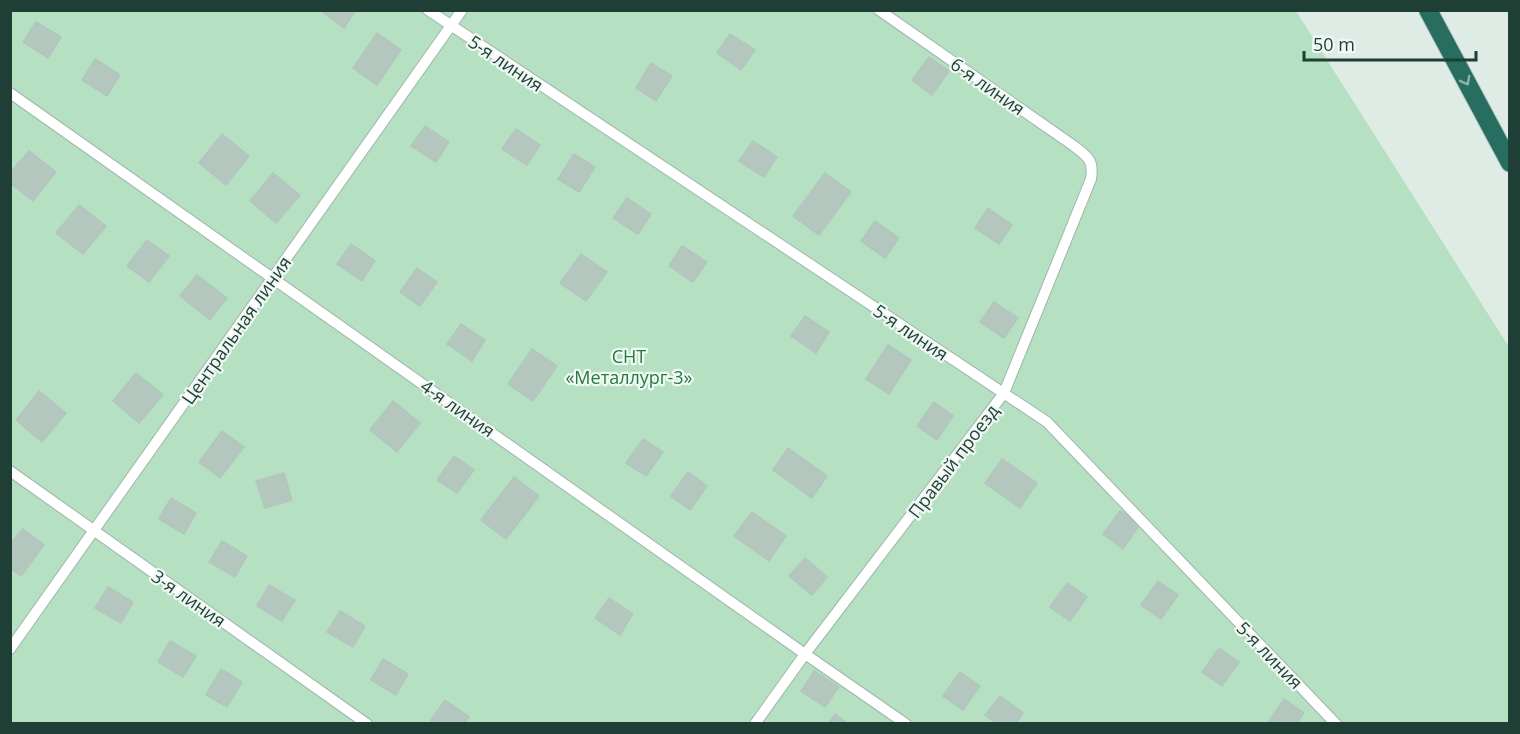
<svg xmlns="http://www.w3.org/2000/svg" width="1520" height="734" font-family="'Open Sans',sans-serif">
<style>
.green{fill:#b5e0c1}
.building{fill:#b4c7bf;stroke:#b1c6be;stroke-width:1.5}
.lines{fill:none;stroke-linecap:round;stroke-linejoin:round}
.lane-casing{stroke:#a1b4ae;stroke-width:12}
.highway-casing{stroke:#c0c9c7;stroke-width:20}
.lane{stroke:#fff;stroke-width:10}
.highway{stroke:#276d60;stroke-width:18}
.oneway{stroke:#8cb2aa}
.labels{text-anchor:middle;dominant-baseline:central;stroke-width:4.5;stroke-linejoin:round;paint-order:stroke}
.street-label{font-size:18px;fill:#1e3e36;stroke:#f0f8f4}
.park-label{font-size:18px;fill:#247946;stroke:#f0f8f4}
</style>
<rect width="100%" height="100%" fill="#dfece6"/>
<polygon class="green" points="10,11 1296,11 1509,347 1509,723 11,723"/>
<g class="building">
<polygon points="320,10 356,10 344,28"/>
<polygon points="36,22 61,37 48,58 23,42"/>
<polygon points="377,33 401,50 377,85 353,68"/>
<polygon points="730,34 755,50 741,70 717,53"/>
<polygon points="929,57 949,71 932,95 912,80"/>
<polygon points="95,59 120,75 107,96 82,80"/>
<polygon points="651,63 672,76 656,101 636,88"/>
<polygon points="425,126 449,142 436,162 411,146"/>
<polygon points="516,129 540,145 527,165 502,149"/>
<polygon points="222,134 249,156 226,185 199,163"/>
<polygon points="753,141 777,157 764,177 739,161"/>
<polygon points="29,151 56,172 33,201 10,183 10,173"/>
<polygon points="574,154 595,167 579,192 558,179"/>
<polygon points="273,173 300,195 276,223 250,201"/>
<polygon points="825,173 851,192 819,235 793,216"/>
<polygon points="627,198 651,214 638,234 613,218"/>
<polygon points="79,205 106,226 83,254 56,233"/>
<polygon points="988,208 1012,225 999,244 975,228"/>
<polygon points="875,221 899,238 885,258 861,241"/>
<polygon points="147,240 169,256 149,282 127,266"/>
<polygon points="351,244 375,261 362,281 337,264"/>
<polygon points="682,246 707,262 693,282 669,266"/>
<polygon points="581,254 607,272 586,301 560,283"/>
<polygon points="417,268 437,282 420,306 400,292"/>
<polygon points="197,275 227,298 210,320 180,296"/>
<polygon points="994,302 1018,318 1004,338 980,322"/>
<polygon points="805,316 829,332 816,353 791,336"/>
<polygon points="461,324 485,340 472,361 447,344"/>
<polygon points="888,345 911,360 889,394 866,379"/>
<polygon points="532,349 557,366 533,401 508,384"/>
<polygon points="136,373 163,395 139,423 113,401"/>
<polygon points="39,391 66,413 42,442 16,420"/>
<polygon points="393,401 420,423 397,452 370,430"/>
<polygon points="934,402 953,416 937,440 917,426"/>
<polygon points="222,431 244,447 220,478 199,462"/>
<polygon points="643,439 663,452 646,476 626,463"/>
<polygon points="788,448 827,476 812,498 773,470"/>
<polygon points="454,456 474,470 457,493 437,480"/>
<polygon points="1002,459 1037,483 1020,508 985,483"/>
<polygon points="688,472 707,486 690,510 671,496"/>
<polygon points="284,473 292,500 265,508 256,481"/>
<polygon points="514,477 539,496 506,539 481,520"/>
<polygon points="171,498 196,513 184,534 159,519"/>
<polygon points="1120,511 1140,524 1123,549 1103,534"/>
<polygon points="752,512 786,536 769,561 734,536"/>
<polygon points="23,529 44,545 21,576 10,568 10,544"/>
<polygon points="222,541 247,556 235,577 209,562"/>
<polygon points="805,558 827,577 812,595 789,576"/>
<polygon points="1158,581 1178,595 1161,619 1141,605"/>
<polygon points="1067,583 1087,597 1070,621 1050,607"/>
<polygon points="269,585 295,600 282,621 257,606"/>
<polygon points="108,587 133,602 121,623 95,608"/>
<polygon points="609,598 633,614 620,635 595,618"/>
<polygon points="340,611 365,626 353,647 327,632"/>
<polygon points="170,641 196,656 183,677 158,662"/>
<polygon points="1219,648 1239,662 1222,686 1202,672"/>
<polygon points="383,659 408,674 396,695 371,680"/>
<polygon points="221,669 242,682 227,707 206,695"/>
<polygon points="814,671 839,687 825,707 801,691"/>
<polygon points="960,672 980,686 963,710 943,696"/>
<polygon points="1000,696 1023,713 1016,724 997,724 985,715"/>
<polygon points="1284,699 1304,713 1296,724 1267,724"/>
<polygon points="445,700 469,717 464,724 436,724 431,720"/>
<polygon points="835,714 848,724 828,724"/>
</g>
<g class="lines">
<defs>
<g id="lane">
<polyline points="428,10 1047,422 1336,724"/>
<polyline points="10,93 805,654 906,724"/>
<polyline points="10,471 367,724"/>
<polyline points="10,649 462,10"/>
<path d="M 755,724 L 805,654 L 1004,393 L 1091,179 C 1094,160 1088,157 1074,146 L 879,10"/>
</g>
<polyline id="highway" points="1428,10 1510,163"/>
</defs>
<use href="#lane" class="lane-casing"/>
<use href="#highway" class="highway-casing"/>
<use href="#lane" class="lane"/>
<use href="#highway" class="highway"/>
</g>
<defs><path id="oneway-chevron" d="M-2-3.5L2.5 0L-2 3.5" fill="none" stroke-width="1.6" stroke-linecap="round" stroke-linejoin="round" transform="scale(1.5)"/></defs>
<use class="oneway" href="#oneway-chevron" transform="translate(1466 81) rotate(62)"/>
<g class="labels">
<g class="street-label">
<text transform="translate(506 63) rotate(34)">5-я линия</text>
<text transform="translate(988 86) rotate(35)">6-я линия</text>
<text transform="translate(236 330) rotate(-55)">Центральная линия</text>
<text transform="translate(911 332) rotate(34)">5-я линия</text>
<text transform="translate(458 408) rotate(35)">4-я линия</text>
<text transform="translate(953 461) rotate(-53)">Правый проезд</text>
<text transform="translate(189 598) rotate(35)">3-я линия</text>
<text transform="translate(1270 655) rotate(46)">5-я линия</text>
</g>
<g class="park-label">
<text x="629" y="356">СНТ<tspan x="629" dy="21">«Металлург-3»</tspan></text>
</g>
</g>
<rect width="1520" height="734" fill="none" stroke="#1e3e36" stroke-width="24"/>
<path d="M1304 51v9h172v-9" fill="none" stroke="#1e3e36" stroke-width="3"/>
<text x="1313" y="51" font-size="18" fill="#1e3e36" stroke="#f0f8f4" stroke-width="4.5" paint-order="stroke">50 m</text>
</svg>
